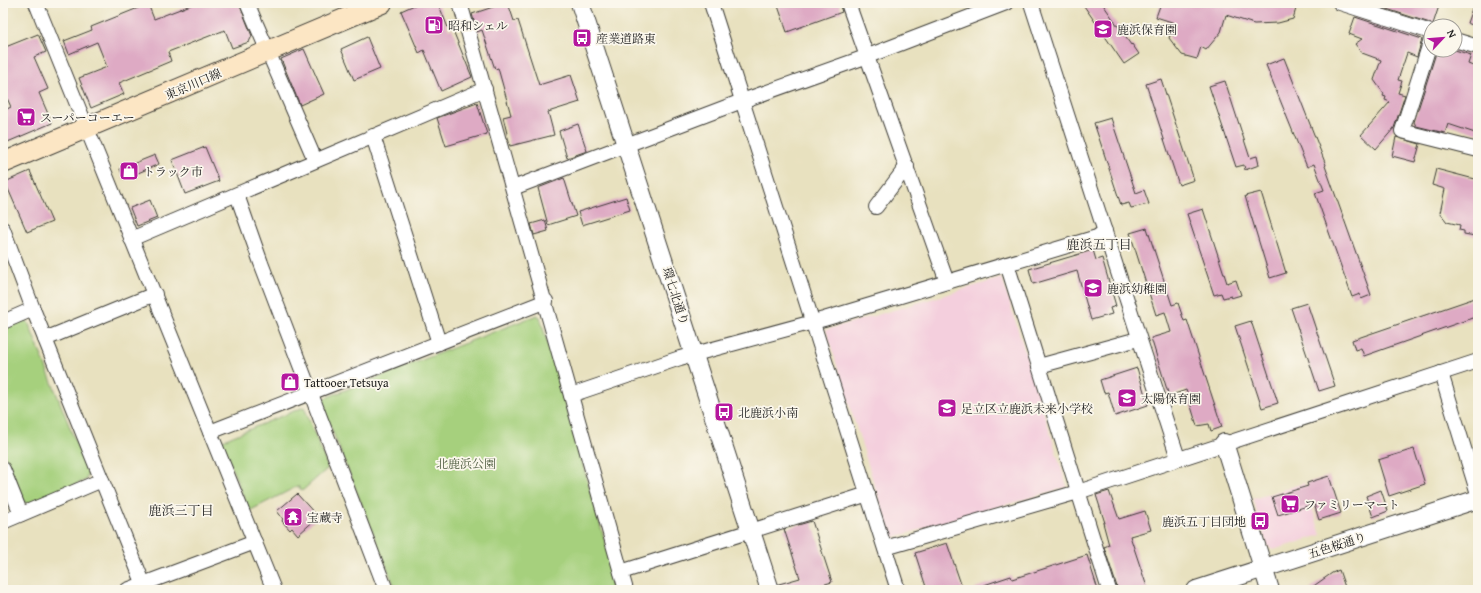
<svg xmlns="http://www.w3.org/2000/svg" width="1481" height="593" font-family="'Gentium Book Plus','Noto Serif JP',serif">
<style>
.built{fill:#f4cfdd}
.green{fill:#a6d07d;stroke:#61764c}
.building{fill:#deaac4}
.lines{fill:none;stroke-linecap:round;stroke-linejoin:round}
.minor-casing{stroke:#3b3a34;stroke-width:16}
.tertiary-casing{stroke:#3b3a34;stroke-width:20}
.secondary-casing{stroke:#3b3a34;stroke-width:22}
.minor{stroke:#fff;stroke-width:14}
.tertiary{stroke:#fff;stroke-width:18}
.secondary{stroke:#fce6c4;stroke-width:20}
.labels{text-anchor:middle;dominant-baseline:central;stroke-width:3.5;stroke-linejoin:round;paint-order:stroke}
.poi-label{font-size:12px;fill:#1c1c1c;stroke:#fbf7ec;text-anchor:start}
.street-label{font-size:12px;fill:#1c1c1c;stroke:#fbf7ec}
.park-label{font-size:12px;fill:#4c5b3e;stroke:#fbf7ec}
.neighbourhood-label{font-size:13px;fill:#1c1c1c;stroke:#fbf7ec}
</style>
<rect width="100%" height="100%" fill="#fbf7ec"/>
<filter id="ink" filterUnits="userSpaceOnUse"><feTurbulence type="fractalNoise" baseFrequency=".025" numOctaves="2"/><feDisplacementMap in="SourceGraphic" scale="8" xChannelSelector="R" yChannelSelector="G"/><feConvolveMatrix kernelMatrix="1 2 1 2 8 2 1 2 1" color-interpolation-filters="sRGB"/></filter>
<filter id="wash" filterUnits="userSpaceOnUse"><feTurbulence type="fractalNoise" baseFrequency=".012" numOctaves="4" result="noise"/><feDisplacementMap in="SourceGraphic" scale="16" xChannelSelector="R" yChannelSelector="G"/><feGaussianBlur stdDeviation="0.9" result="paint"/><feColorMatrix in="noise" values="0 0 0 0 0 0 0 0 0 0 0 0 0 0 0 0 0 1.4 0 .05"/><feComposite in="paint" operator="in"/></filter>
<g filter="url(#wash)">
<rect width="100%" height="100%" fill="#e8e1bf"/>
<g class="built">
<polygon points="1002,278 1067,487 891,538 826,330"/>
<polygon points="1304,483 1321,535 1273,550 1267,546 1253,499"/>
</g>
<g class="green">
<polygon points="537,315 540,317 619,590 396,590 320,400"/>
<polygon points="24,320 28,322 88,473 86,480 31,504 23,502 3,451 3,329"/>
<polygon points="304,407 328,468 302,491 298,486 249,511 221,441"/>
</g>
<g id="blocks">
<g class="building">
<polygon points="196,3 239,3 252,36 249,42 232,48 225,30 168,52 171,61 119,83 124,94 91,108 79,78 107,67 97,42 69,54 64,41 92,30 91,27 148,4 154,19"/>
<polygon points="419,3 438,3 449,30 452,28 472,77 441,91 424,50 419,53 401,11"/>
<polygon points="505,3 508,3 514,21 518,20 539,85 571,75 580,102 548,112 554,135 510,146 503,117 511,115 498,68 495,69 482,30 477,32 472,14"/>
<polygon points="777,3 839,3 842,12 787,32"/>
<polygon points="1082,3 1102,3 1131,45 1132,44 1139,54 1124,64"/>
<polygon points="1161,3 1289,3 1297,5 1293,19 1278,23 1254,24 1226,15 1221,32 1206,50 1201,47 1197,59 1182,55 1169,38 1175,23 1156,17"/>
<polygon points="1368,3 1440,3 1433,24"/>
<polygon points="1474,3 1478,3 1478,27 1467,23"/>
<polygon points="1355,17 1422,39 1417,57 1407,53 1398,80 1402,81 1398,93 1405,95 1394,128 1376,149 1361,135 1390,102 1385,100 1386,97 1383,96 1384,94 1374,80 1381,60 1362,53 1355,44 1362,39 1349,34"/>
<polygon points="38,34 46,52 34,57 48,89 39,93 52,123 3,144 3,111 11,107 3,89 3,48"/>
<polygon points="367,37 380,69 354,80 341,49"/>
<polygon points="304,49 324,94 300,105 281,59"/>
<polygon points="1437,50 1455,50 1471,55 1468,64 1478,68 1478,134 1448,124 1445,133 1416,126 1414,122"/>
<polygon points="1284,58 1326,165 1325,166 1371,295 1361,299 1360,294 1352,297 1315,193 1324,190 1314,164 1307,167 1266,65"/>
<polygon points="1161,79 1194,180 1179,185 1146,84"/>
<polygon points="1225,81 1250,158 1257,156 1259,165 1245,170 1244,165 1236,167 1209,86"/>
<polygon points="477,103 487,134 446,146 437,118"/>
<polygon points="1111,118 1136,193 1144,190 1149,204 1131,208 1129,203 1121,205 1094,123"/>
<polygon points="578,124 587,151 567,158 559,131"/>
<polygon points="1396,137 1420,144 1415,162 1392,156"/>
<polygon points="205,147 219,181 185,194 172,160"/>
<polygon points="155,155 159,164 124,179 120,169"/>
<polygon points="1436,169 1478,180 1478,229 1475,236 1464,234 1464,231 1459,230 1460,225 1447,222 1440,213 1445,189 1432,185"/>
<polygon points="30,171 52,222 27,232 5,182"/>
<polygon points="564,178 576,216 548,225 538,188"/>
<polygon points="1261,192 1286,273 1270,278 1245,196"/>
<polygon points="626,197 630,210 582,225 578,212"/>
<polygon points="150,200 157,218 137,226 130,208"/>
<polygon points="1203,209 1227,283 1236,280 1241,295 1231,298 1231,296 1223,298 1221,293 1214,295 1187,214"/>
<polygon points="545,220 548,231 534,235 531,224"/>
<polygon points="1147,228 1172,305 1178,303 1184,321 1187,320 1222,427 1211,431 1209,424 1197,426 1186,390 1169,396 1151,338 1171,332 1165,312 1156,315 1130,233"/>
<polygon points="1093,250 1096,260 1102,258 1116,306 1110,308 1112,314 1091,320 1077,271 1033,284 1029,269"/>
<polygon points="1478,297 1478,316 1364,356 1361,348 1355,350 1352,340"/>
<polygon points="1307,303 1335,386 1319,391 1291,308"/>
<polygon points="1251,321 1278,403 1262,408 1235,326"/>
<polygon points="1137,368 1148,405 1115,416 1108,392 1104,393 1100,380"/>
<polygon points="1414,449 1425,484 1389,496 1378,460"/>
<polygon points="1329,476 1341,513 1319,520 1314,504 1278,515 1272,497 1308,486 1307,483"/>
<polygon points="1381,490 1388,511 1373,517 1366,496"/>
<polygon points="1109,491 1119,519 1145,511 1151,530 1130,536 1148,590 1118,590 1104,547 1109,545 1103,523 1105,523 1096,495"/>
<polygon points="297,494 318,517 298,535 292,528 290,530 282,521 283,519 277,511"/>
<polygon points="812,521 832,582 822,585 824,590 780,590 779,584 800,578 784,529"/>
<polygon points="947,543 963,590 927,590 915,553"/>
<polygon points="1087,555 1098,590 976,590 975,588 1011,576 1012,579"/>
<polygon points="1339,570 1346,590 1308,590 1332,573"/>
</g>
</g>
</g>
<g filter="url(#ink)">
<use href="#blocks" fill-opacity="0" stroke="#3b3a34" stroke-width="1"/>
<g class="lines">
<defs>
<g id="minor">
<polyline points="36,3 274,590"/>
<polyline points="247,3 315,160"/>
<polyline points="460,3 626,590"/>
<polyline points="711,3 898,590"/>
<polyline points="848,3 947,282"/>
<polyline points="1031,3 1178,458"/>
<polyline points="1340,3 1431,32"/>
<polyline points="1431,40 1402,131 1478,150"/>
<polyline points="1455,40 1478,47"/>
<polyline points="373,136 439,343"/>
<polyline points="513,188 742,101 868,56 1006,3"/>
<polyline points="237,195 261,263 386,590"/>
<polyline points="876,207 907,166"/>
<polyline points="3,229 33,309 146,590"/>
<polyline points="131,239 485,89"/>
<polyline points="1007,264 1109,590"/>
<polyline points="3,322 33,309"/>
<polyline points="45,339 155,294"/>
<polyline points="1039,366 1138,339"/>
<polyline points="1441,373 1478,494"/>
<polyline points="571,395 680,358 824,319 1097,237 1105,231"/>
<polyline points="210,432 546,301"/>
<polyline points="3,469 21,514"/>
<polyline points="3,522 102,480"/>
<polyline points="885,548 1078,492 1478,361"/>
<polyline points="621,572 868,494"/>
<polyline points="127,590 255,542"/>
</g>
<g id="tertiary">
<polyline points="580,3 770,590"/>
<polyline points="1224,443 1270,590"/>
<polyline points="1196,590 1478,499"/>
</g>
<polyline id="secondary" points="3,163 382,3"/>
</defs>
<use href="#minor" class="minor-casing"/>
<use href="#tertiary" class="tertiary-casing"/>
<use href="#secondary" class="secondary-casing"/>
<use href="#minor" class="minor"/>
<use href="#tertiary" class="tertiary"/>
<use href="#secondary" class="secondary"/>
</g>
</g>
<defs>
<symbol id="fuel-square" viewBox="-11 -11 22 22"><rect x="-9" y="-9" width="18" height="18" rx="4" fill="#b5179e" stroke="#fbf7ec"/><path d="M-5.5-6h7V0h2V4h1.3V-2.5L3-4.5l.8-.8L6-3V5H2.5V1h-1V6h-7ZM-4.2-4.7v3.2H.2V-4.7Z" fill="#fff"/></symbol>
<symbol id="school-square" viewBox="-11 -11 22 22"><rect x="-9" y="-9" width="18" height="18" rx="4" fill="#b5179e" stroke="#fbf7ec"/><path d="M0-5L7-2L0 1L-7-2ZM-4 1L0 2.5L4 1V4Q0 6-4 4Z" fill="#fff"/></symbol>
<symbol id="bus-square" viewBox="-11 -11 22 22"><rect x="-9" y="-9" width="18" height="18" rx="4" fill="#b5179e" stroke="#fbf7ec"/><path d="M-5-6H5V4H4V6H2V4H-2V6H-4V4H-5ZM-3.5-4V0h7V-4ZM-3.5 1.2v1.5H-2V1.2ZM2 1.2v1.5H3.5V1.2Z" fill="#fff"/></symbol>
<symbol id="supermarket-square" viewBox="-11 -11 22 22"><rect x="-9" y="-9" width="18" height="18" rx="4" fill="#b5179e" stroke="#fbf7ec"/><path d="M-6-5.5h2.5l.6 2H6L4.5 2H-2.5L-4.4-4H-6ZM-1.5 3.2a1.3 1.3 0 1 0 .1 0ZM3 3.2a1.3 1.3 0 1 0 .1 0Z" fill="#fff"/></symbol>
<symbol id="shop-square" viewBox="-11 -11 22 22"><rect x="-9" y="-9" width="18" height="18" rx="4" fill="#b5179e" stroke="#fbf7ec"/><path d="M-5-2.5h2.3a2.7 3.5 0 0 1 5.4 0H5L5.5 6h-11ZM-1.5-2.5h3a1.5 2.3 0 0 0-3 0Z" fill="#fff"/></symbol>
<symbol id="temple-square" viewBox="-11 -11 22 22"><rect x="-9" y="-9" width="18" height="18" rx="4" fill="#b5179e" stroke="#fbf7ec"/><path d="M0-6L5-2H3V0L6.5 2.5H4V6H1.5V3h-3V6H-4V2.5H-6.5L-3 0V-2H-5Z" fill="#fff"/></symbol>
</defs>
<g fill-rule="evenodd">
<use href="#fuel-square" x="423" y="14" width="22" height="22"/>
<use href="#school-square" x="1092" y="18" width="22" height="22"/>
<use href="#bus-square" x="571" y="27" width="22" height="22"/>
<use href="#supermarket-square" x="15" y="106" width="22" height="22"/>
<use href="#shop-square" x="118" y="160" width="22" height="22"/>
<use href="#school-square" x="1082" y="277" width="22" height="22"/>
<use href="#shop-square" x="279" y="371" width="22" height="22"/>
<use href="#school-square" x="1116" y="387" width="22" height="22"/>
<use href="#school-square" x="936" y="397" width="22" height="22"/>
<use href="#bus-square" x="713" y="401" width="22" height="22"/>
<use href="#supermarket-square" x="1279" y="493" width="22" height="22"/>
<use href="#temple-square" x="282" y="506" width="22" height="22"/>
<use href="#bus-square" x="1249" y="510" width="22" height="22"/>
</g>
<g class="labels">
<g class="poi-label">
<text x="448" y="25">昭和シェル</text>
<text x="1117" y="29">鹿浜保育園</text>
<text x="596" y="38">産業道路東</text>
<text x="40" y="117">スーパーコーエー</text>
<text x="143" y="171">トラック市</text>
<text x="1107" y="288">鹿浜幼稚園</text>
<text x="304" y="382">Tattooer Tetsuya</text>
<text x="1141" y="398">太陽保育園</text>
<text x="961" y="408">足立区立鹿浜未来小学校</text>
<text x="738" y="412">北鹿浜小南</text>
<text x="1304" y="504">ファミリーマート</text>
<text x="307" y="517">宝蔵寺</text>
<text x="1246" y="521" text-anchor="end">鹿浜五丁目団地</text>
</g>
<g class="street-label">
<text transform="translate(193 84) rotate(-23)">東京川口線</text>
<text transform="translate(676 296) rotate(72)">環七北通り</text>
<text transform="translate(1337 545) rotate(-18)">五色桜通り</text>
</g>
<g class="park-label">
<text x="466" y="463">北鹿浜公園</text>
</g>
<g class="neighbourhood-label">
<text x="1099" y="244">鹿浜五丁目</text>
<text x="181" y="510">鹿浜三丁目</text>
</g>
</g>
<rect width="1481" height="593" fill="none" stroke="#fbf7ec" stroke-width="16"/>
<g transform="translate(1443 38) rotate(64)"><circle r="19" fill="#fbf7ec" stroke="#a29f99"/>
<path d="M0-3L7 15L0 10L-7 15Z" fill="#b5179e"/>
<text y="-6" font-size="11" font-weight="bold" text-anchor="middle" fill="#1c1c1c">N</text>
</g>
</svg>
